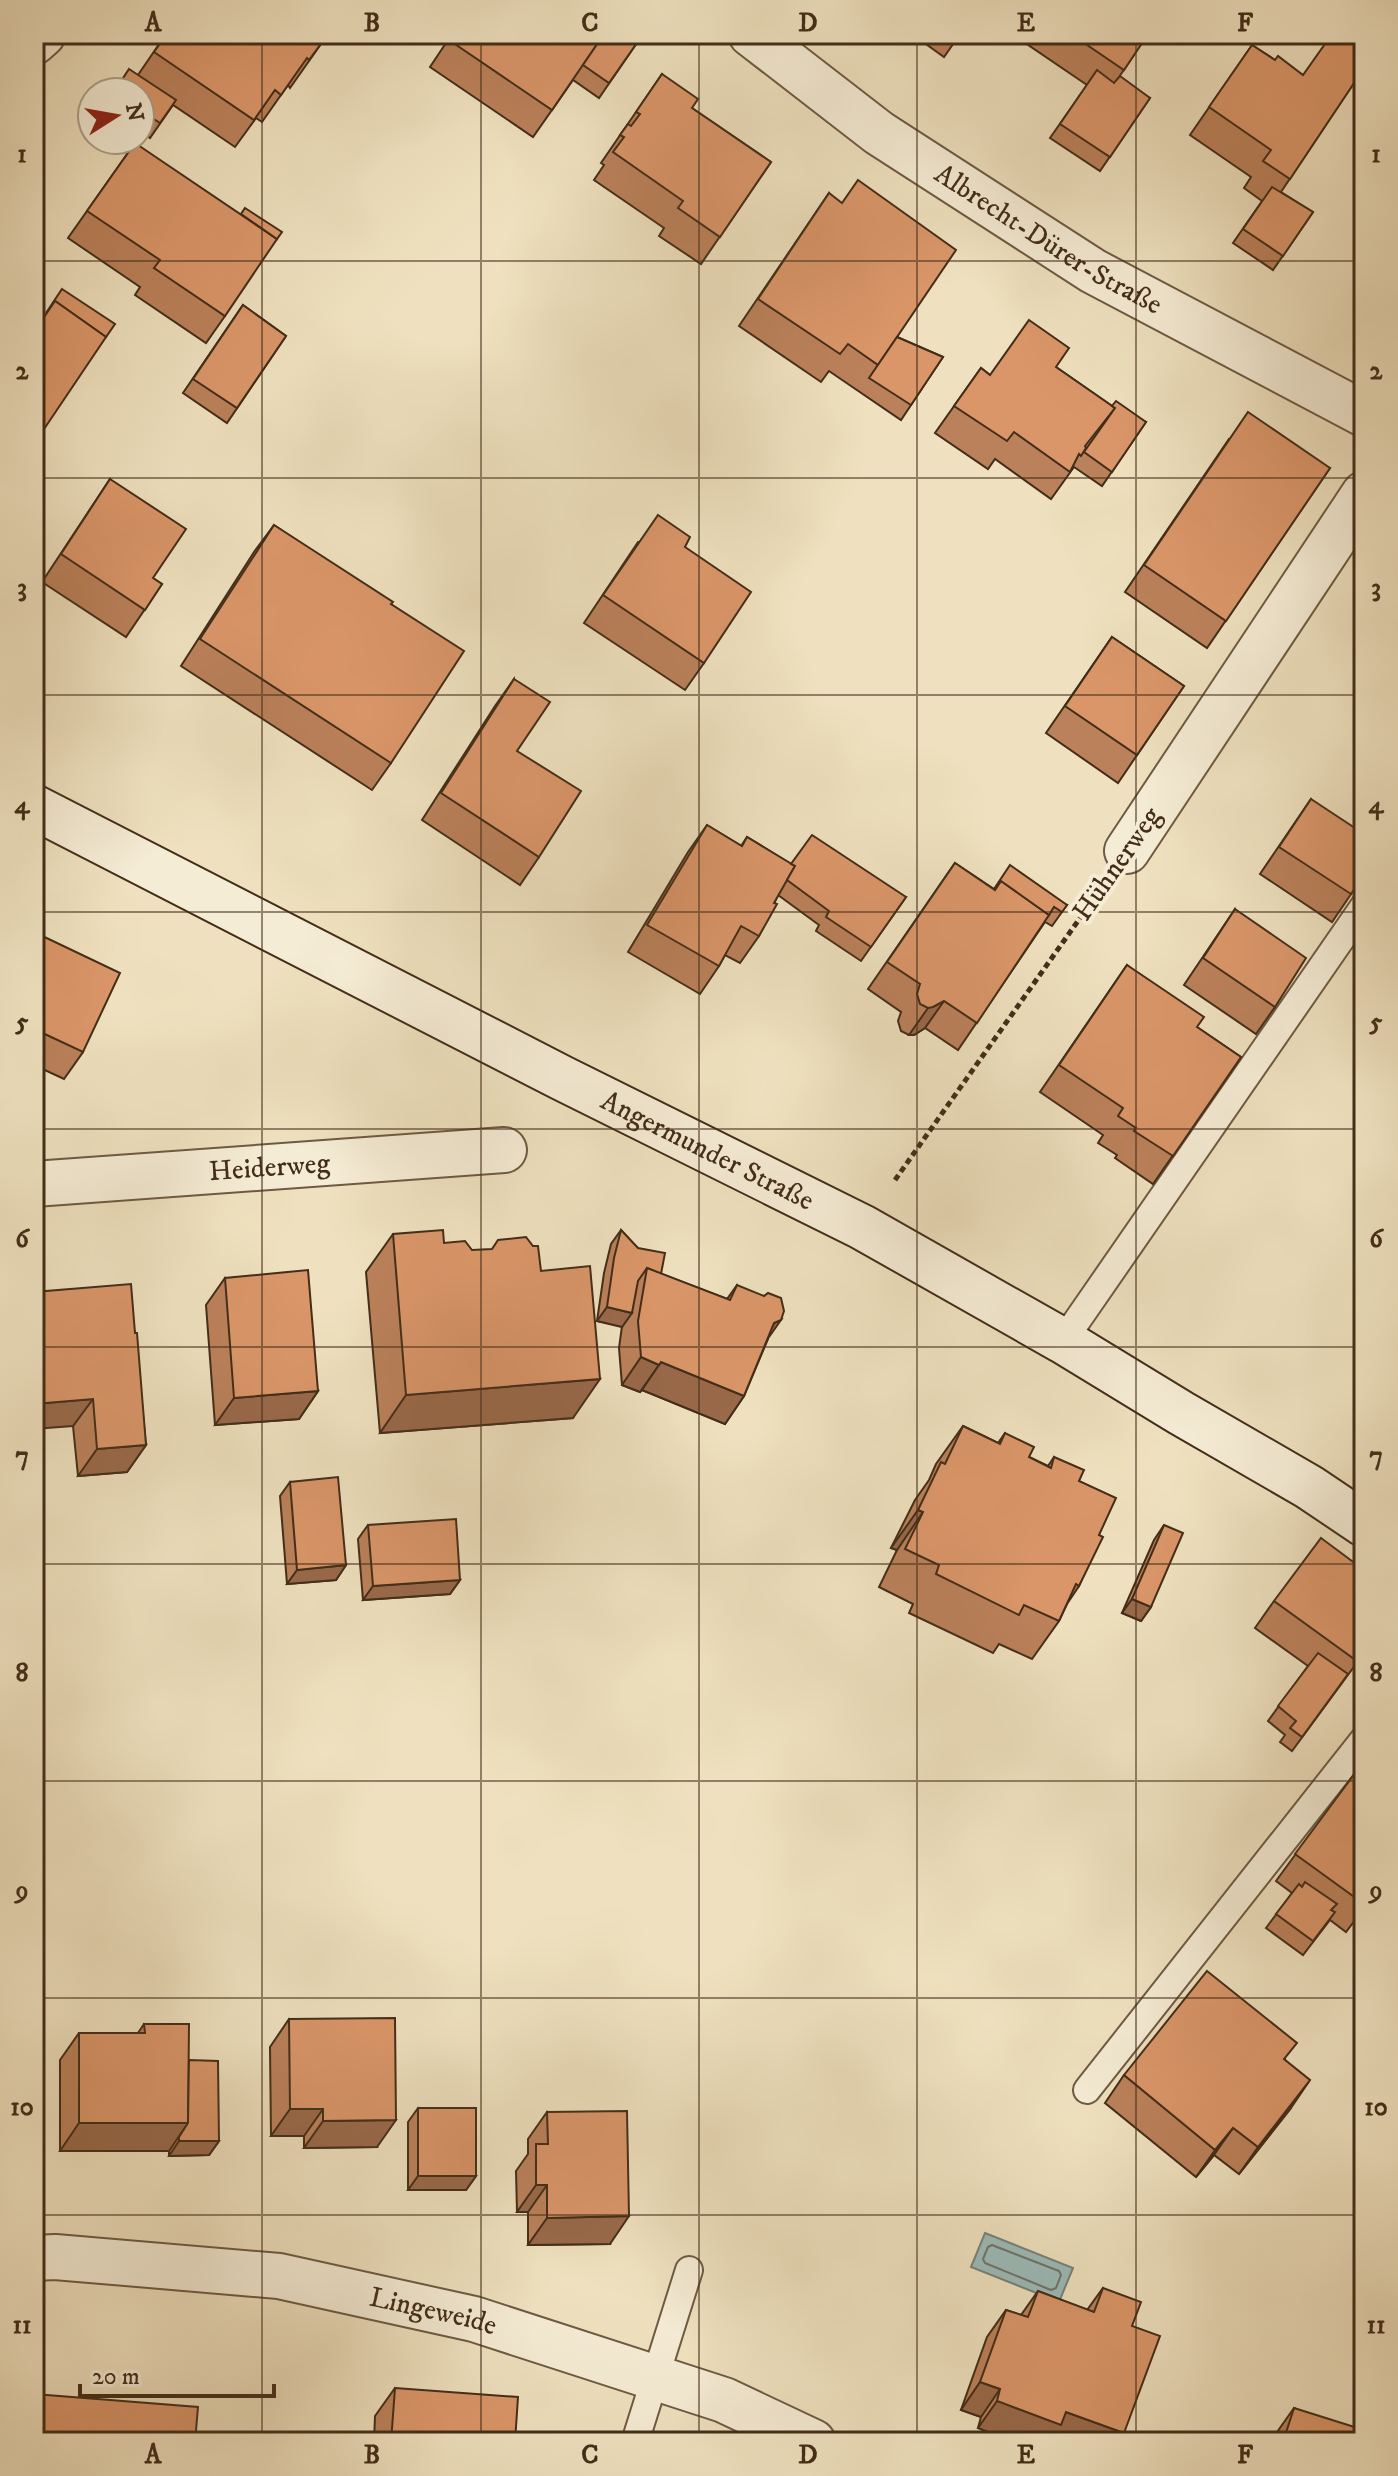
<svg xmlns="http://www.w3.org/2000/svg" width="1398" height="2476" font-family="'IM FELL DW Pica',serif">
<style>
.water{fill:#9cbcba;stroke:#78837a;stroke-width:2}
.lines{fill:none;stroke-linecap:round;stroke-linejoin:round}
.shore{stroke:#70746a;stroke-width:2}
.lane-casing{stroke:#6e5a42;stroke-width:30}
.street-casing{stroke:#6e5a42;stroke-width:48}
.secondary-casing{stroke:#432d19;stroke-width:48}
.path{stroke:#432d19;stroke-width:5;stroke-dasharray:6 4;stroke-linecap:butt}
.lane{stroke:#f5ecd5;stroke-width:26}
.street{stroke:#f5ecd5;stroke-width:44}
.secondary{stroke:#f5ecd5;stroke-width:44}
.wall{fill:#bb815a;stroke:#432d19;stroke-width:2}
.shaded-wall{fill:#99694a;stroke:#432d19;stroke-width:2}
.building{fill:#da9669;stroke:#432d19;stroke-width:2}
.grid{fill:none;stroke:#432d19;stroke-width:2;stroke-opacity:0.55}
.labels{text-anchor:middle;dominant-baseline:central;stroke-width:8;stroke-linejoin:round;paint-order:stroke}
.street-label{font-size:28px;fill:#432d19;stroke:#f5ecd5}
.neatline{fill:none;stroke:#432d19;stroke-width:3}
.grid-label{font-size:26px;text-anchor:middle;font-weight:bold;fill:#432d19}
</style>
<rect width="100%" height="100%" fill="#efe1bf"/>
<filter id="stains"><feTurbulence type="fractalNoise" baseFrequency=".0025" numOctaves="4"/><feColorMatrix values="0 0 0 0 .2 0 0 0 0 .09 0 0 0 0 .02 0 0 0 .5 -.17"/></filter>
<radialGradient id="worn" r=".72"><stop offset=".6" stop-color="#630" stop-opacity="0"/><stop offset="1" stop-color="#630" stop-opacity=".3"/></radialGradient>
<polygon class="water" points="985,2233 1073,2268 1059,2302 971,2267"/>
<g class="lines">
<polygon class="shore" points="992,2245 1059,2271 1061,2275 1056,2288 1051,2290 985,2263 983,2259 988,2247"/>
<defs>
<g id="lane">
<polyline points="1063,1341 1364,906"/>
<polyline points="1087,2090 1364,1739"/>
<polyline points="635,2442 689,2270"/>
</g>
<g id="street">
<path id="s1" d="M 751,34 L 879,133 L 1093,271 L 1364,414"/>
<polyline points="34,42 43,34"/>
<polyline points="1127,851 1364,494"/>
<path id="s2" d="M 34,1184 L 504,1150"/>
<path id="s3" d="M 34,2258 L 55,2257 L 279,2276 L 474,2319 L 724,2400 L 813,2442"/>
</g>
<g id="secondary">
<path id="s4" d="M 34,807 L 562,1078 L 862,1227 L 1063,1341 L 1181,1413 L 1309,1487 L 1364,1524"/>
</g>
</defs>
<use href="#lane" class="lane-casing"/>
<use href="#street" class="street-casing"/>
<use href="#secondary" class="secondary-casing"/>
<polyline class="path" points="895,1180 1097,894"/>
<use href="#lane" class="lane"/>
<use href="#street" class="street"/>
<use href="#secondary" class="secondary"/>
</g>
<g class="wall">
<polygon points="166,34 328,34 290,88 288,85 262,122 256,118 235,147 173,105 150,138 140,131 140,92 138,75"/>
<polygon points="452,34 641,37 599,98 573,80 533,137 430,67"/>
<polygon points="912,34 960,34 944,57"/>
<polygon points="1012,34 1148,34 1115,83 1150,98 1100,171 1050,138 1087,85"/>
<polygon points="1252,45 1275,60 1303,75 1364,68 1281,192 1313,212 1273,270 1233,243 1262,201 1244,188 1251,177 1190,135"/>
<polygon points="662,74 692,108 771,162 701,264 659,236 664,228 594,180 604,165 601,163"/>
<polygon points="135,143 225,316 206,343 135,295 140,287 68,238"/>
<polygon points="829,193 897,337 943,357 901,420 829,371 821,382 739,326"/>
<polygon points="243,305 286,336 227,423 183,393"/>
<polygon points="1056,367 1112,406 1146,422 1102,486 1074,467 1051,499 995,459 988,469 935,433 981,368 990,375"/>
<polygon points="1229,439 1330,468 1207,648 1125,592"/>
<polygon points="110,479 153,578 162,584 126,637 42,582"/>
<polygon points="274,525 391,604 391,763 372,790 181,666 254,552"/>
<polygon points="638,542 685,547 704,663 685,690 584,623"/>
<polygon points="1112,637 1184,686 1118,783 1046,733"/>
<polygon points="514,679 517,751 539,857 520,885 422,820 495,706"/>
<polygon points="1311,799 1364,875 1332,922 1260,874"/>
<polygon points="707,825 741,846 747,837 791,864 906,897 861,961 816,931 819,925 778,895 759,936 740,963 725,955 719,966 700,994 628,952 688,852"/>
<polygon points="955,863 994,889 1067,905 1052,926 1045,922 958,1050 925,1028 914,1035 909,1035 901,1031 898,1021 901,1012 868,989"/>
<polygon points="1235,909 1275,1007 1256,1034 1184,985"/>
<polygon points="34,932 83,1052 64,1079 34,1065"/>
<polygon points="1127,965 1197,1027 1241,1057 1153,1184 1115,1158 1117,1155 1098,1143 1103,1135 1040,1092"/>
<polygon points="621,1230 661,1274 727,1299 737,1285 768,1339 744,1396 725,1424 642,1390 640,1392 622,1385 619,1348 622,1326 597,1321 604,1273 611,1244"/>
<polygon points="393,1234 444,1243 541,1271 573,1418 380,1433 366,1272"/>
<polygon points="225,1278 318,1391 299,1419 215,1425 206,1305"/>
<polygon points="135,1333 146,1445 127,1472 78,1476 73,1426"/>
<polygon points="963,1426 998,1443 1005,1433 1029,1457 1048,1466 1054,1457 1079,1481 1099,1535 1079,1586 1067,1604 1059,1621 1032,1659 999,1644 993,1653 909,1613 913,1604 879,1587 897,1550 891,1548 915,1500 929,1480 936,1464"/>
<polygon points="290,1482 346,1565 336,1580 287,1584 280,1496"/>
<polygon points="368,1525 460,1580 450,1594 363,1600 358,1539"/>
<polygon points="1164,1525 1151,1607 1141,1621 1122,1613 1154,1540"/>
<polygon points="1274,1601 1364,1653 1292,1751 1280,1742 1285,1735 1268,1721 1308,1666 1255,1628"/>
<polygon points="1364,1761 1364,1908 1346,1932 1330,1920 1303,1955 1266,1928 1292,1893 1276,1881"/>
<polygon points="289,2019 377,2147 304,2148 304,2136 271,2136 270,2047"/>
<polygon points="144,2024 189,2060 219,2141 209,2155 169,2156 169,2151 60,2151 60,2060 79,2033 138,2033"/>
<polygon points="1285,2059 1291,2108 1239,2174 1214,2155 1196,2177 1105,2103 1124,2075"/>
<polygon points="418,2108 476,2176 466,2190 408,2190 408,2122"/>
<polygon points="547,2112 610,2244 528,2245 528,2212 517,2212 516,2171 528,2154 528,2139"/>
<polygon points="1103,2288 1132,2326 1124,2433 1118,2442 1053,2442 1050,2441 1049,2442 1014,2442 978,2428 981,2417 961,2410 987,2337 1006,2310 1021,2315 1038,2291 1087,2310"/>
<polygon points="395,2388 515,2442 374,2442 375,2416"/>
<polygon points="1294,2408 1364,2442 1273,2442 1275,2435"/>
</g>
<g class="shaded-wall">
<polygon points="944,1001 925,1028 914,1035 909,1035 928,1008"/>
<polygon points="607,1307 632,1313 622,1327 597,1321"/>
<polygon points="781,1320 762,1347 774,1323"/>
<polygon points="641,1357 659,1365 640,1392 622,1385"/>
<polygon points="661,1362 744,1396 725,1424 642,1390"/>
<polygon points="600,1379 573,1418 380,1433 406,1395"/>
<polygon points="318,1391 299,1419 215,1425 234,1398"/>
<polygon points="93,1399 73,1426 34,1429 34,1404"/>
<polygon points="146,1445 127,1472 78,1476 97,1449"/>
<polygon points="918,1510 923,1512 897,1550 891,1548"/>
<polygon points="346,1565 336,1580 287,1584 297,1570"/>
<polygon points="460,1580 450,1594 363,1600 373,1586"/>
<polygon points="1132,1599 1151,1607 1141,1621 1122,1613"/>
<polygon points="1310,2080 1291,2108 1239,2174 1258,2147"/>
<polygon points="290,2109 323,2109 304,2136 271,2136"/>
<polygon points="396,2120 377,2147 304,2148 323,2121"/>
<polygon points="79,2123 188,2123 169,2151 60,2151"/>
<polygon points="1233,2128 1214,2155 1196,2177 1215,2150"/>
<polygon points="179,2141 219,2141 209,2155 169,2156"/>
<polygon points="418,2176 476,2176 466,2190 408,2190"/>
<polygon points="536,2185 547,2185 528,2212 517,2212"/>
<polygon points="629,2216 610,2244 528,2245 547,2218"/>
<polygon points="980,2382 1000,2389 981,2417 961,2410"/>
<polygon points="997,2401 1066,2412 1124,2433 1118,2442 1053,2442 1050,2441 1049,2442 1014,2442 978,2428"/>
</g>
<g class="building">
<polygon points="167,34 328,34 309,60 307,58 281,95 275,90 254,120 154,52"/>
<polygon points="453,34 604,34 552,110 449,40"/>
<polygon points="604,34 636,34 641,37 609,83 583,65"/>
<polygon points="942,34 960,34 954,42"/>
<polygon points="1071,34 1148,34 1124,70"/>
<polygon points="1332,34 1339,34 1364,52 1364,68 1290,179 1263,161 1271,150 1209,107 1252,45 1275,60 1278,56 1303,75"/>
<polygon points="129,69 176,100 160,123 140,110 140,92 114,92"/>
<polygon points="1097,70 1114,83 1120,76 1150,98 1110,157 1060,124"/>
<polygon points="662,74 698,99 692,108 771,162 720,237 678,208 683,201 613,152 624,137 620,135 628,124 631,126 640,114 636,112"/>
<polygon points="135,143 277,239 225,316 154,268 160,260 87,211"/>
<polygon points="858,180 956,250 878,365 848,344 840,354 758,299 829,193 842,203"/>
<polygon points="1272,187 1313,212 1283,256 1243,229"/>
<polygon points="245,208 282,232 277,239 241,214"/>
<polygon points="62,289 115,324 106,337 55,301 46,313"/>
<polygon points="55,301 106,337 36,441 34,440 34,327 36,329"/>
<polygon points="243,305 286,336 237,408 193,379"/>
<polygon points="1029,320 1069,348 1056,367 1115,408 1085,446 1086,448 1081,456 1079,454 1070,472 1014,432 1007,441 954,406 981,368 990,375"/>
<polygon points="897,337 943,357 911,405 869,378"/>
<polygon points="1116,401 1146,422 1112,472 1084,452 1115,408 1112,406"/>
<polygon points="1248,412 1330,468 1226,621 1144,565"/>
<polygon points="110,479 186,529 153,578 162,584 145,610 61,554"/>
<polygon points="658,515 690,537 685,547 751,592 704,663 603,595"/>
<polygon points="274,525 393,602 391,604 464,651 391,763 200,639"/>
<polygon points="1112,637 1184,686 1137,755 1065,706"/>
<polygon points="514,679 550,702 517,751 581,791 539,857 441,793"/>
<polygon points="1311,799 1364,834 1364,875 1351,894 1279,847"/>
<polygon points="707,825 742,846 747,837 795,866 774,903 777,904 759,936 741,926 719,966 647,925"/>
<polygon points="812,835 906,897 871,947 826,917 829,911 787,880 795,866 791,864"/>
<polygon points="955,863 995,890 1001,881 1049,915 977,1023 944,1001 933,1007 928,1008 920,1004 917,994 920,984 887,962"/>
<polygon points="1010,865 1067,905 1062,912 1054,907 1049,915 1001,881 994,889"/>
<polygon points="1235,909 1306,958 1275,1007 1203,958"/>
<polygon points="34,932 120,973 83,1052 34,1029"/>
<polygon points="1127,965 1204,1017 1197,1027 1241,1057 1173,1156 1134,1131 1136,1128 1118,1116 1123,1108 1059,1065"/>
<polygon points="443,1230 444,1243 465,1241 472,1250 492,1249 498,1240 526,1237 533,1246 538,1246 541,1271 590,1266 600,1379 406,1395 393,1234"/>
<polygon points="621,1230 638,1248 665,1253 661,1274 647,1268 638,1281 632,1313 607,1307 614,1258"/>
<polygon points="647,1268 730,1300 737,1285 764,1296 768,1293 781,1298 784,1311 781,1320 774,1323 744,1396 661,1362 659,1365 641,1357 638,1321"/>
<polygon points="308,1270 318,1391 234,1398 225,1278"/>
<polygon points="131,1284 135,1333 137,1333 146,1445 97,1449 93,1399 34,1404 34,1292"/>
<polygon points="963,1426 1000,1444 1005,1433 1034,1447 1029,1457 1051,1468 1054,1457 1084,1470 1079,1481 1116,1498 1099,1535 1103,1537 1079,1586 1076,1584 1059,1621 1024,1605 1019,1615 936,1574 939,1565 905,1549 923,1512 918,1510 941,1462 945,1464"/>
<polygon points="338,1477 346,1565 297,1570 290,1482"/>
<polygon points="456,1519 460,1580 373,1586 368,1525"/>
<polygon points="1164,1525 1183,1533 1151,1607 1132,1599"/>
<polygon points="1321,1538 1364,1570 1364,1652 1357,1661 1274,1601"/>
<polygon points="1318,1653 1348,1674 1302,1737 1290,1728 1296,1721 1278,1706"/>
<polygon points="1364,1761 1364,1904 1295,1854"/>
<polygon points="1305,1882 1337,1904 1331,1910 1335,1912 1313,1941 1276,1914 1299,1884 1302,1887"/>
<polygon points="1207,1971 1297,2043 1284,2059 1310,2080 1258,2147 1233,2128 1215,2150 1124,2075"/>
<polygon points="395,2018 396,2120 323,2121 323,2109 290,2109 289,2019"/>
<polygon points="144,2024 189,2024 188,2123 79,2123 79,2033 145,2033"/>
<polygon points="189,2060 218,2061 219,2141 179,2141 179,2137 188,2123"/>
<rect x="418" y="2108" width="58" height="68"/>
<polygon points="627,2111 629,2216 547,2218 547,2185 536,2185 536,2144 548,2144 547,2112"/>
<polygon points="1103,2288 1141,2302 1132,2326 1160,2336 1124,2433 1066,2412 1061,2425 997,2401 1000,2389 980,2382 1006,2310 1028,2317 1038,2291 1094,2312"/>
<polygon points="395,2388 518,2397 515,2442 391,2442"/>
<polygon points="34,2394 198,2407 195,2442 34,2442"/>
<polygon points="1294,2408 1364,2430 1364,2442 1283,2442"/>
</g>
<path class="grid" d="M 262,34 L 262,2442M 481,34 L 481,2442M 699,34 L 699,2442M 917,34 L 917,2442M 1136,34 L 1136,2442M 34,261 L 1364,261M 34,478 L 1364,478M 34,695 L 1364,695M 34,912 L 1364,912M 34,1129 L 1364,1129M 34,1347 L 1364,1347M 34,1564 L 1364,1564M 34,1781 L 1364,1781M 34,1998 L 1364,1998M 34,2215 L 1364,2215"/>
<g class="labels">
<g class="street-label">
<text stroke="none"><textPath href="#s1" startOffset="362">Albrecht-Dürer-Straße</textPath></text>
<text transform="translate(1117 864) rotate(-55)">Hühnerweg</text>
<text stroke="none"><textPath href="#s4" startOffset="756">Angermunder Straße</textPath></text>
<text stroke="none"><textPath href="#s2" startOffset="236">Heiderweg</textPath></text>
<text stroke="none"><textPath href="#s3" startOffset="404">Lingeweide</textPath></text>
</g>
</g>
<rect width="1398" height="2476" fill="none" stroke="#efe1bf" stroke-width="88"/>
<g transform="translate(116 116) rotate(79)"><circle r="38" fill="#f5ecd5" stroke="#aea08a" stroke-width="2"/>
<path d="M0-6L14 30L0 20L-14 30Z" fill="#8f2418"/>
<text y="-12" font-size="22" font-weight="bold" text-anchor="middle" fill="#432d19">N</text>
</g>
<path d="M80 2384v12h194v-12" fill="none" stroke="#432d19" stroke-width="4"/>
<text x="92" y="2384" font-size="24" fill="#432d19" stroke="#f5ecd5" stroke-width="6" paint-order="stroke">20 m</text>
<rect x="44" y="44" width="1310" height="2388" class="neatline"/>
<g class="grid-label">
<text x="153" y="31">A</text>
<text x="372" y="31">B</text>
<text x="590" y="31">C</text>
<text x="808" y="31">D</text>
<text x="1026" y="31">E</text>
<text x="1245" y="31">F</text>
<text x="22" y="162">1</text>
<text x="1376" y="162">1</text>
<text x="22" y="379">2</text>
<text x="1376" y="379">2</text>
<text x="22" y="596">3</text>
<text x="1376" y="596">3</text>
<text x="22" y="813">4</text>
<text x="1376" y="813">4</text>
<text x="22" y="1030">5</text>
<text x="1376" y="1030">5</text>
<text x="22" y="1247">6</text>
<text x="1376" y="1247">6</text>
<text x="22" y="1464">7</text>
<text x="1376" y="1464">7</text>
<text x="22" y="1681">8</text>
<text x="1376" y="1681">8</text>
<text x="22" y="1898">9</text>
<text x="1376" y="1898">9</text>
<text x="22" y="2115">10</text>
<text x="1376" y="2115">10</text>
<text x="22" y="2333">11</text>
<text x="1376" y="2333">11</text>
<text x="153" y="2463">A</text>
<text x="372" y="2463">B</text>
<text x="590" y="2463">C</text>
<text x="808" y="2463">D</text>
<text x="1026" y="2463">E</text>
<text x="1245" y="2463">F</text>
</g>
<rect width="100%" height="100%" filter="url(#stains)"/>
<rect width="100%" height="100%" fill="url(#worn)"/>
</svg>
